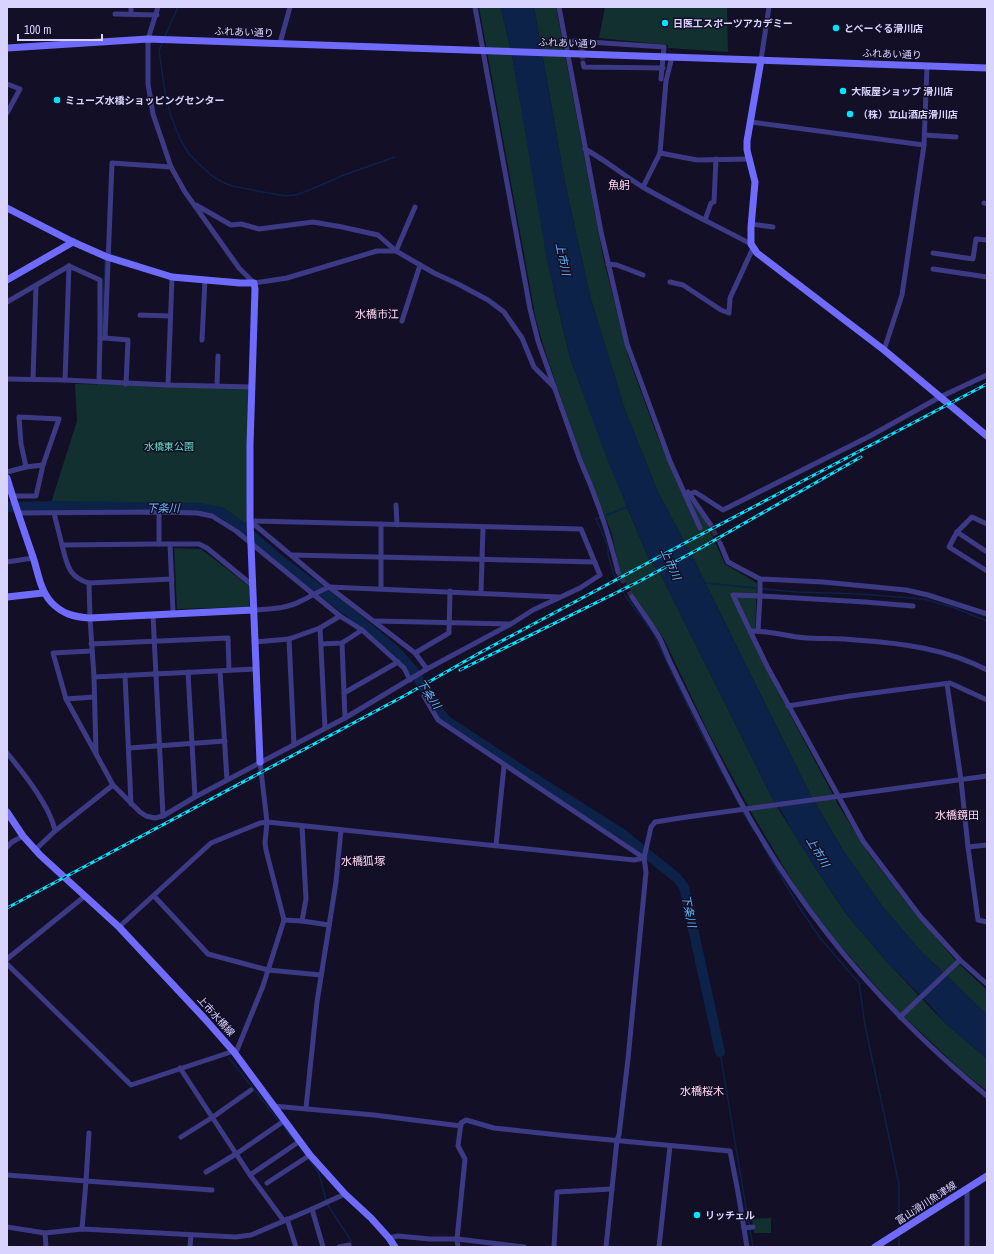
<svg xmlns="http://www.w3.org/2000/svg" width="994" height="1254" font-family="'Archivo Narrow','Noto Sans JP',sans-serif">
<style>
.green{fill:#12302f}
.water{fill:#0c2248}
.lines{fill:none;stroke-linecap:round;stroke-linejoin:round}
.stream{stroke:#0c2248;stroke-width:1.5}
.river{stroke:#0c2248;stroke-width:10}
.street-tunnel{stroke:#312d47;stroke-width:5;stroke-dasharray:5 2.5;stroke-linecap:butt}
.street{stroke:#3d3a85;stroke-width:5}
.secondary{stroke:#6f6bff;stroke-width:7}
.rail-casing{stroke:#00e5ff;stroke-width:3}
.rail{stroke:#130f26;stroke-width:1.5;stroke-dasharray:4.5;stroke-linecap:butt}
.poi-dot{fill:#00e5ff;stroke:#130f26;stroke-width:1.5}
.labels{text-anchor:middle;dominant-baseline:central;stroke-width:3;stroke-linejoin:round;paint-order:stroke}
.poi-label{font-size:10px;font-weight:bold;fill:#d9d4ff;stroke:#130f26;text-anchor:start}
.street-label{font-size:10px;fill:#d9d4ff;stroke:#130f26}
.park-label{font-size:10px;fill:#5fe0c0;stroke:#130f26}
.neighbourhood-label{font-size:11px;fill:#ffd6f0;stroke:#130f26}
.water-label{font-size:11px;font-style:italic;fill:#62b6ff;stroke:#130f26}
</style>
<rect width="100%" height="100%" fill="#130f26"/>
<g class="green">
<polygon points="479,7 501,7 513,61 554,291 571,361 627,507 648,557 662,577 773,800 816,869 847,915 887,962 944,1022 987,1059 987,1091 964,1073 896,1009 831,935 801,896 754,817 708,732 664,639 633,595 620,573 612,534 578,448 544,348 536,320"/>
<polygon points="534,7 556,7 603,257 628,356 655,430 678,484 705,520 725,564 757,583 755,636 776,688 839,806 869,854 907,903 955,960 987,990 987,1015 940,969 923,954 883,907 844,852 810,794 694,560 658,492 625,410 590,296 565,183"/>
<polygon points="605,7 727,7 728,52 668,48 668,45 599,38"/>
<polygon points="75,384 252,387 246,523 237,523 221,512 201,508 50,506 77,421"/>
<polygon points="174,548 201,549 249,586 249,607 177,609"/>
<polygon points="771,1218 771,1233 754,1233 752,1219"/>
</g>
<polygon class="water" points="501,7 534,7 565,183 590,296 625,410 658,492 694,560 810,794 844,852 883,907 923,954 940,969 987,1015 987,1059 945,1023 927,1002 887,962 848,916 818,872 796,838 782,812 773,800 662,577 648,557 627,507 607,459 571,361 547,261 513,61"/>
<g class="lines">
<g class="stream">
<polyline points="165,36 178,7"/>
<polyline points="163,42 159,50 165,93 171,116 180,139 189,154 201,166 211,175 222,182 232,186 285,196 296,195 312,189 344,175 395,157"/>
<polyline points="49,226 79,241"/>
<polyline points="110,254 139,263"/>
<polyline points="102,336 105,259"/>
<polyline points="604,516 627,507"/>
<polyline points="601,517 596,519 608,546 608,554 614,575 626,597 652,631 699,729 741,808"/>
<polyline points="705,583 796,592 860,594 924,599 955,608 987,621"/>
<polyline points="743,812 754,831"/>
<polyline points="763,846 798,905 820,938 859,983 865,1025 899,1184 899,1229"/>
<polyline points="720,1052 749,1225"/>
<polyline points="229,1058 306,1155"/>
<polyline points="308,1158 319,1173 326,1200"/>
<polyline points="327,1204 350,1239 352,1247"/>
<polyline points="750,1229 753,1247"/>
<polyline points="899,1235 899,1247"/>
</g>
<polyline class="river" points="7,507 57,506 201,508 221,512 237,523 280,560 349,612 395,650 413,670 440,713 447,721 529,775 621,833 677,878 684,887 720,1052"/>
<g class="street-tunnel">
<polyline points="582,47 583,63"/>
<polyline points="710,524 720,543"/>
<polyline points="618,572 632,597"/>
</g>
<g class="street">
<polyline points="158,7 148,39 148,84 153,114 171,167 185,192 239,268 254,283 287,278 377,251 396,251 434,273 458,284 488,300 504,312 522,338 534,367 555,388"/>
<path d="M 475,7 L 530,309 L 538,341 L 580,460 C 596,496 609,534 618,572"/>
<polyline points="559,7 601,232 627,344 670,461 700,528"/>
<polyline points="115,14 157,15"/>
<polyline points="131,14 131,7"/>
<polyline points="574,41 664,47 661,79"/>
<polyline points="280,43 290,7"/>
<polyline points="761,60 769,7"/>
<polyline points="583,63 584,67 663,68"/>
<polyline points="7,84 20,89 7,113"/>
<polyline points="750,122 924,145"/>
<polyline points="925,135 956,137"/>
<path d="M 585,149 C 605,160 622,174 641,186 C 677,207 715,225 751,244"/>
<polyline points="660,153 666,81 672,57"/>
<polyline points="643,187 660,153 697,160 750,159"/>
<polyline points="984,203 987,204"/>
<polyline points="196,205 231,225 241,224 259,229 313,222 342,227 378,235 396,251 415,207"/>
<polyline points="705,220 711,203 714,202 716,159"/>
<polyline points="751,224 773,227"/>
<polyline points="933,253 973,259 976,239 987,240"/>
<polyline points="608,264 617,265 643,275"/>
<polyline points="69,266 100,280 100,338"/>
<polyline points="933,269 987,277"/>
<polyline points="670,282 683,285 721,310 729,313 730,298 753,248"/>
<polyline points="7,302 69,266"/>
<polyline points="140,315 170,316"/>
<polyline points="402,321 420,265"/>
<polyline points="105,338 128,340 126,384"/>
<polyline points="202,340 205,280"/>
<polyline points="884,350 902,295 924,145 927,66"/>
<polyline points="7,379 65,380 168,385 252,387"/>
<polyline points="33,379 36,286"/>
<polyline points="65,380 69,266"/>
<polyline points="99,382 100,338 105,338 112,163 171,167"/>
<polyline points="168,385 172,277"/>
<polyline points="217,386 218,356"/>
<polyline points="26,467 21,444 19,417 59,419 43,465"/>
<polyline points="7,472 26,467 43,465 36,496 12,496"/>
<polyline points="688,492 710,524"/>
<polyline points="690,494 695,492 723,510 870,436 940,397 987,375"/>
<polyline points="396,505 397,525"/>
<polyline points="159,512 159,544 170,544 173,613"/>
<polyline points="18,513 159,512 197,513 212,516 236,531 340,616 362,630 404,668 410,680"/>
<polyline points="54,513 62,545 159,544"/>
<polyline points="250,521 329,587 415,653 427,669"/>
<polyline points="987,524 972,517 957,532 949,547 987,571"/>
<polyline points="957,532 987,552"/>
<polyline points="720,543 728,562 760,579 823,582 906,590 928,595 987,614"/>
<polyline points="170,544 199,544 207,548 252,585"/>
<path d="M 62,545 C 67,564 68,577 89,583 L 172,579"/>
<polyline points="291,555 595,562"/>
<polyline points="7,562 33,558"/>
<polyline points="89,583 90,618 94,677 96,754"/>
<polyline points="381,588 381,524"/>
<polyline points="481,592 483,528"/>
<path d="M 632,597 C 641,611 652,624 660,639 C 664,647 667,656 671,664 C 693,709 715,754 738,797 C 800,913 886,1013 987,1096"/>
<path d="M 253,610 C 269,609 286,609 301,601 C 310,597 319,591 329,587 L 559,597"/>
<polyline points="153,615 163,816"/>
<polyline points="376,621 510,624"/>
<polyline points="320,628 325,728"/>
<polyline points="750,631 733,595 760,596 760,579"/>
<polyline points="758,631 760,596 865,602 913,606"/>
<polyline points="289,639 294,745"/>
<polyline points="255,642 289,639 320,628 340,616"/>
<polyline points="342,643 345,718"/>
<polyline points="91,644 228,638 229,670"/>
<polyline points="322,644 342,643 362,630"/>
<polyline points="92,651 53,653 66,699 113,785 140,812 146,816 155,818 163,816 195,797 345,718 427,669 511,624 533,610 580,588 600,575 581,529 250,521"/>
<polyline points="415,653 449,633 450,591"/>
<path d="M 987,670 C 947,649 902,643 856,640 C 840,638 824,639 807,638 C 788,637 769,630 750,631 L 768,668 L 863,841 L 920,916 L 960,960 L 987,984"/>
<polyline points="220,671 227,780"/>
<polyline points="188,672 195,797"/>
<polyline points="125,675 131,804"/>
<polyline points="94,677 256,669"/>
<polyline points="947,684 961,780 968,847"/>
<polyline points="344,693 398,662"/>
<polyline points="424,696 438,720 644,858"/>
<polyline points="66,699 94,697"/>
<polyline points="788,706 850,696 950,683 987,700"/>
<polyline points="129,748 225,741"/>
<path d="M 7,753 C 22,771 51,808 55,831 L 35,850"/>
<polyline points="302,826 306,899 302,921"/>
<polyline points="55,831 113,785"/>
<polyline points="496,845 504,766"/>
<polyline points="987,845 968,847 978,920 987,922"/>
<polyline points="7,847 12,842 23,836"/>
<polyline points="154,896 208,954 268,970 321,975"/>
<polyline points="284,920 302,921 329,925"/>
<polyline points="119,927 211,843 260,823 267,822 634,860 644,858"/>
<polyline points="7,959 85,896"/>
<polyline points="7,964 131,1085 237,1050 263,986 284,920 266,850 265,843 267,822 260,762"/>
<polyline points="900,1017 960,960"/>
<polyline points="180,1068 250,1175 284,1221"/>
<polyline points="273,1106 374,1115 461,1126"/>
<polyline points="306,1108 317,1002 336,882 341,830"/>
<polyline points="89,1133 86,1181 212,1190"/>
<polyline points="181,1137 213,1117 251,1090"/>
<polyline points="206,1172 236,1154 284,1121"/>
<polyline points="7,1175 86,1181 82,1229"/>
<polyline points="250,1175 300,1141"/>
<polyline points="267,1183 310,1155"/>
<polyline points="967,1188 967,1247"/>
<polyline points="312,1209 323,1247"/>
<polyline points="287,1219 296,1247"/>
<polyline points="7,1227 45,1233 82,1229 236,1237 251,1235 312,1209 345,1194"/>
<polyline points="744,1228 753,1227"/>
<polyline points="45,1233 46,1247"/>
<polyline points="389,1238 398,1236 430,1239 457,1239 524,1247"/>
<polyline points="190,1247 191,1235"/>
<polyline points="339,1247 349,1245"/>
<polyline points="458,1247 457,1239 465,1159 458,1146 461,1123 466,1120 494,1128 568,1136 730,1151 738,1192 747,1247"/>
<polyline points="554,1247 557,1192 612,1189"/>
<polyline points="606,1247 617,1140 619,1135 628,1059 646,872 644,858 651,827 655,822 687,817 987,776"/>
<polyline points="659,1247 670,1146"/>
</g>
<g class="secondary">
<polyline points="7,48 148,39 987,68"/>
<polyline points="761,60 747,141 747,150 755,182 751,227 751,244 757,253 884,350 987,436"/>
<polyline points="7,208 73,242 107,257 172,277 240,283 254,283 255,289 250,445 250,521 260,762"/>
<polyline points="7,280 73,242"/>
<path d="M 7,478 C 15,505 24,531 33,557 C 38,572 40,590 51,602 C 62,614 74,617 90,618 L 253,610"/>
<polyline points="7,597 43,593"/>
<polyline points="7,812 23,836 40,855 119,927 205,1019 234,1052 310,1155 345,1194 371,1218 389,1238 395,1247"/>
<polyline points="875,1247 987,1176"/>
</g>
<defs>
<g id="rail">
<polyline points="460,670 638,582 706,545 861,457"/>
<polyline points="7,908 404,696 483,651 683,544 987,384"/>
</g>
</defs>
<use href="#rail" class="rail-casing"/>
<use href="#rail" class="rail"/>
</g>
<g class="poi-dot">
<circle cx="665" cy="23" r="4"/>
<circle cx="836" cy="28" r="4"/>
<circle cx="843" cy="91" r="4"/>
<circle cx="57" cy="100" r="4"/>
<circle cx="850" cy="114" r="4"/>
<circle cx="697" cy="1215" r="4"/>
</g>
<g class="labels">
<g class="poi-label">
<text x="673" y="23">日医工スポーツアカデミー</text>
<text x="844" y="28">とべーぐる滑川店</text>
<text x="851" y="91">大阪屋ショップ 滑川店</text>
<text x="65" y="100">ミューズ水橋ショッピングセンター</text>
<text x="858" y="114">（株）立山酒店滑川店</text>
<text x="705" y="1215">リッチェル</text>
</g>
<g class="street-label">
<text transform="translate(244 32) rotate(2)">ふれあい通り</text>
<text transform="translate(568 43) rotate(2)">ふれあい通り</text>
<text transform="translate(892 54) rotate(2)">ふれあい通り</text>
<text transform="translate(216 1016) rotate(48)">上市水橋線</text>
<text transform="translate(926 1203) rotate(-33)">富山滑川魚津線</text>
</g>
<g class="park-label">
<text x="169" y="446">水橋東公園</text>
</g>
<g class="neighbourhood-label">
<text x="619" y="185">魚躬</text>
<text x="377" y="314">水橋市江</text>
<text x="957" y="815">水橋鏡田</text>
<text x="363" y="861">水橋狐塚</text>
<text x="702" y="1091">水橋桜木</text>
</g>
<g class="water-label">
<text transform="translate(563 259) rotate(78)">上市川</text>
<text x="163" y="508">下条川</text>
<text transform="translate(671 564) rotate(66)">上市川</text>
<text transform="translate(429 694) rotate(56)">下条川</text>
<text transform="translate(818 852) rotate(59)">上市川</text>
<text transform="translate(689 911) rotate(78)">下条川</text>
</g>
</g>
<rect width="994" height="1254" fill="none" stroke="#d9d4ff" stroke-width="16"/>
<path d="M18 34v6h84v-6" fill="none" stroke="#d9d4ff" stroke-width="2"/>
<text x="24" y="34" font-size="12" fill="#d9d4ff" stroke="#130f26" stroke-width="3" paint-order="stroke">100 m</text>
</svg>
